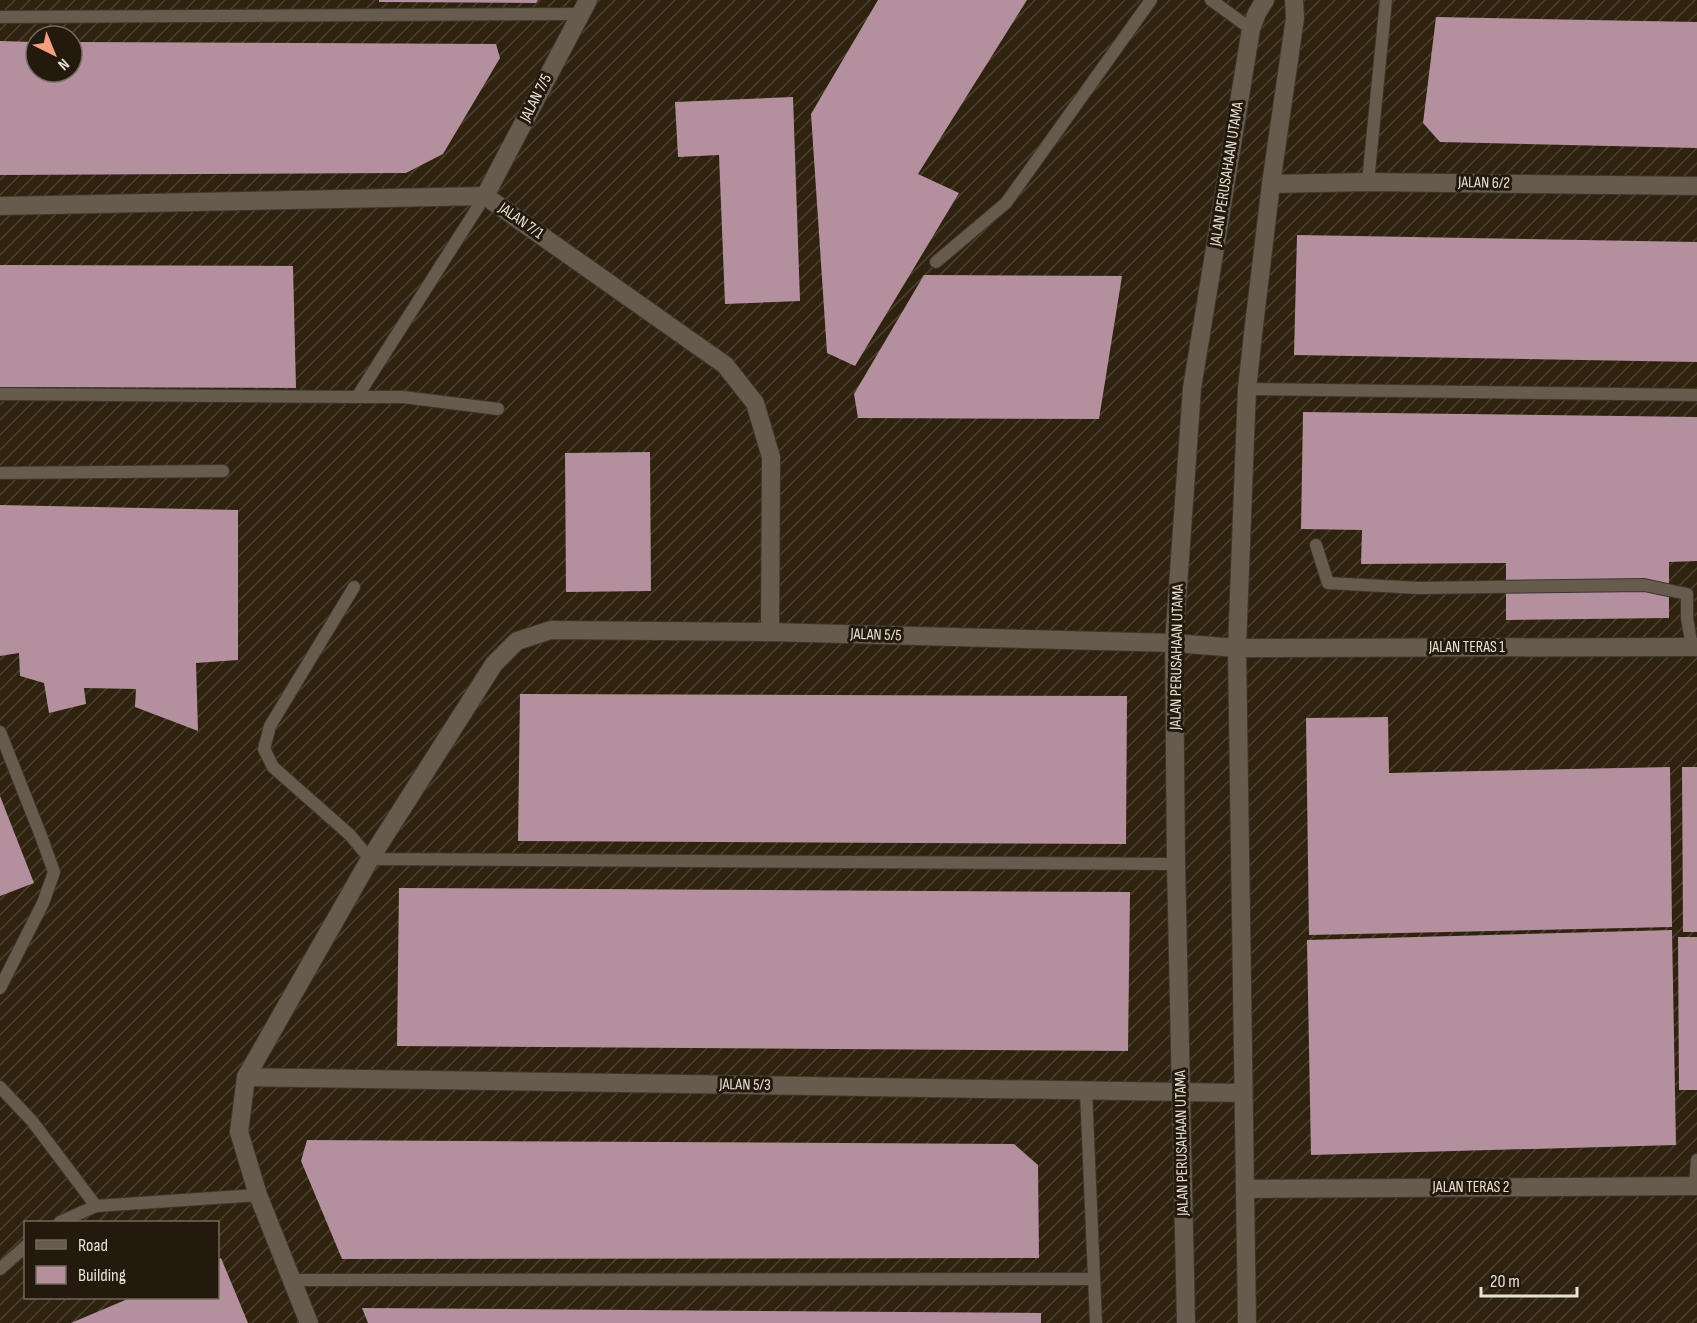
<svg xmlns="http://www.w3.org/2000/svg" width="1697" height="1323" font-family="'Sofia Sans Condensed',sans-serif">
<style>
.industrial{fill:url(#industrial-furrows);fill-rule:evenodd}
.building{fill:#b4909f}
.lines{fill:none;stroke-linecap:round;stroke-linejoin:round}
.lane-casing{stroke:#3c3630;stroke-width:14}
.street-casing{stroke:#3c3630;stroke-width:20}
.secondary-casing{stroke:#3c3630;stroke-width:20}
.lane{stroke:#665b4c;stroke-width:12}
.street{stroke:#665b4c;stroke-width:18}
.secondary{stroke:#665b4c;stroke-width:18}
.labels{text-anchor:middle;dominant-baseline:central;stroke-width:6;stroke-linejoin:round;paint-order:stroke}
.street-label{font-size:16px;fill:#e8e2d9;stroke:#231a0d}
</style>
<defs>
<pattern id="industrial-furrows" width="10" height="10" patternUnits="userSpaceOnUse" patternTransform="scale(1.5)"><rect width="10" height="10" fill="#2f220f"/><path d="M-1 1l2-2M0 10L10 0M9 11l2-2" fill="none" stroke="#4d4231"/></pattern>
</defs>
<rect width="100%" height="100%" fill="#231a0d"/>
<path class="industrial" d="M 0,0 L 1697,0 L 1697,1323 L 0,1323 ZM 36,36 L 72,36 L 72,72 L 36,72 ZM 26,1222 L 218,1222 L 218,1298 L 26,1298 Z"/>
<g class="building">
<polygon points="379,0 538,0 536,3 379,2"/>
<polygon points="878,0 1027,0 918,174 959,193 855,366 827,353 811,114"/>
<polygon points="1436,17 1697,22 1697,148 1440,142 1423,123"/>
<polygon points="0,41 36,42 36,72 72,72 72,42 496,44 500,58 443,154 406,173 0,175"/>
<polygon points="793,97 800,301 725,304 719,155 678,157 675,102"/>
<polygon points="1297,235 1697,242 1697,362 1294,355"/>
<polygon points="0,265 293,266 296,388 0,387"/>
<polygon points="924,275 1122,276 1099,419 858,418 854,394"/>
<polygon points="1303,412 1697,417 1697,561 1669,562 1669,618 1506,620 1506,563 1361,564 1362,530 1301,529"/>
<polygon points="650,452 651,591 566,592 565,453"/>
<polygon points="0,505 238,510 238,660 196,663 198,731 135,707 136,689 84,688 86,704 49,713 44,683 20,676 19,653 0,656"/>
<polygon points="520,694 1127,696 1126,844 518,841"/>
<polygon points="1388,717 1389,773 1670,767 1672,927 1309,935 1306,718"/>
<polygon points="1682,767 1697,767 1697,932 1683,932"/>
<polygon points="0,796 34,883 0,896"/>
<polygon points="399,888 1130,892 1128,1051 397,1046"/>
<polygon points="1672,930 1676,1145 1311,1155 1307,940"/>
<polygon points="1678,937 1697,937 1697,1090 1679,1090"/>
<polygon points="307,1140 1014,1144 1038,1165 1039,1258 342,1259 301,1161"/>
<polygon points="221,1258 248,1323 71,1323 130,1298 218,1298 218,1259"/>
<polygon points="362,1308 1041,1313 1041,1323 368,1323"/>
</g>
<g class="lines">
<defs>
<g id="lane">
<polyline points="1211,0 1251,29"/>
<polyline points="0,17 579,14"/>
<polyline points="1368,182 1386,0"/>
<polyline points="936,262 1006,203 1151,0"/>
<polyline points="1247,389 1697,395"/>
<polyline points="0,394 357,397 485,196"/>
<polyline points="357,397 403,397 498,409"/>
<polyline points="0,473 223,471"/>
<polyline points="1316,545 1328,583 1419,588 1644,585 1687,594 1687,618 1692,647"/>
<polyline points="354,587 270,726 264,749 273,767 350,835 370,859 1176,864"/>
<polyline points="0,732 41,836 54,872 43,903 0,988"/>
<polyline points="0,1087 32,1121 96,1206"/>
<polyline points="1086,1091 1096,1323"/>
<polyline points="1695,1186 1697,1160"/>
<polyline points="60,1222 96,1206 258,1195"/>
<polyline points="0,1269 26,1246"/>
<polyline points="293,1280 1094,1279"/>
</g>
<g id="street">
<polyline points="1271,184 1368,182 1697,186"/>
<polyline points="485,196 588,0"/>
<polyline points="0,206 485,196 725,365 755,403 771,457 770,632"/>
<polyline points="246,1077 1243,1093"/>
<polyline points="1245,1189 1697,1186"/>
<polyline points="309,1323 258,1195 239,1132 246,1077 370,859 494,664 517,641 551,630 770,632 1174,643 1237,648 1697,647"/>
</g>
<g id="secondary">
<polyline points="1186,1323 1176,864 1174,643 1192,388 1251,29 1257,13 1265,0"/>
<polyline points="1247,1323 1237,648 1244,464 1247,389 1253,334 1271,184 1295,18 1294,0"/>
</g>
</defs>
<use href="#lane" class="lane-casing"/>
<use href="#street" class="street-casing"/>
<use href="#secondary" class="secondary-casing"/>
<use href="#lane" class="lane"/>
<use href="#street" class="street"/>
<use href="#secondary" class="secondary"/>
</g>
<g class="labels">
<g class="street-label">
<text transform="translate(536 98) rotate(-63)">JALAN 7/5</text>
<text transform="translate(1227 174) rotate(-81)">JALAN PERUSAHAAN UTAMA</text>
<text transform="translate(1484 183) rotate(1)">JALAN 6/2</text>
<text transform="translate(521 221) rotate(35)">JALAN 7/1</text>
<text transform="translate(876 635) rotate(2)">JALAN 5/5</text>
<text x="1467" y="647">JALAN TERAS 1</text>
<text transform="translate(1177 657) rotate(-89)">JALAN PERUSAHAAN UTAMA</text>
<text transform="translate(745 1085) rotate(1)">JALAN 5/3</text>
<text transform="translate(1182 1143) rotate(-91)">JALAN PERUSAHAAN UTAMA</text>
<text x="1471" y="1187">JALAN TERAS 2</text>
</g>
</g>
<rect x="24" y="1221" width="195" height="78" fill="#231a0d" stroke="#726a5f" stroke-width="1.5"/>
<rect x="36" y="1240" width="30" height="9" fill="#665b4c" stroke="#726a5f" stroke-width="1.5"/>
<text x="78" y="1251" font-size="18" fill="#e8e2d9">Road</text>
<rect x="36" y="1266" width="30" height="18" fill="#b4909f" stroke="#726a5f" stroke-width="1.5"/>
<text x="78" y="1281" font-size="18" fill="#e8e2d9">Building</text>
<g transform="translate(54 54) rotate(137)"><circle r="28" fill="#231a0d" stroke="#726a5f" stroke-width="1.5"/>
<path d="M0-4.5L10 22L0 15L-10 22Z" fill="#f2a080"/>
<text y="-9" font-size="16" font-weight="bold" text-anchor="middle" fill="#e8e2d9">N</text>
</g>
<path d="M1481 1287v9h96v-9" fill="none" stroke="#e8e2d9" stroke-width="3"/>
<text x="1490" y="1287" font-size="18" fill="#e8e2d9" stroke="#231a0d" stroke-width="4.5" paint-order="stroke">20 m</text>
</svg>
